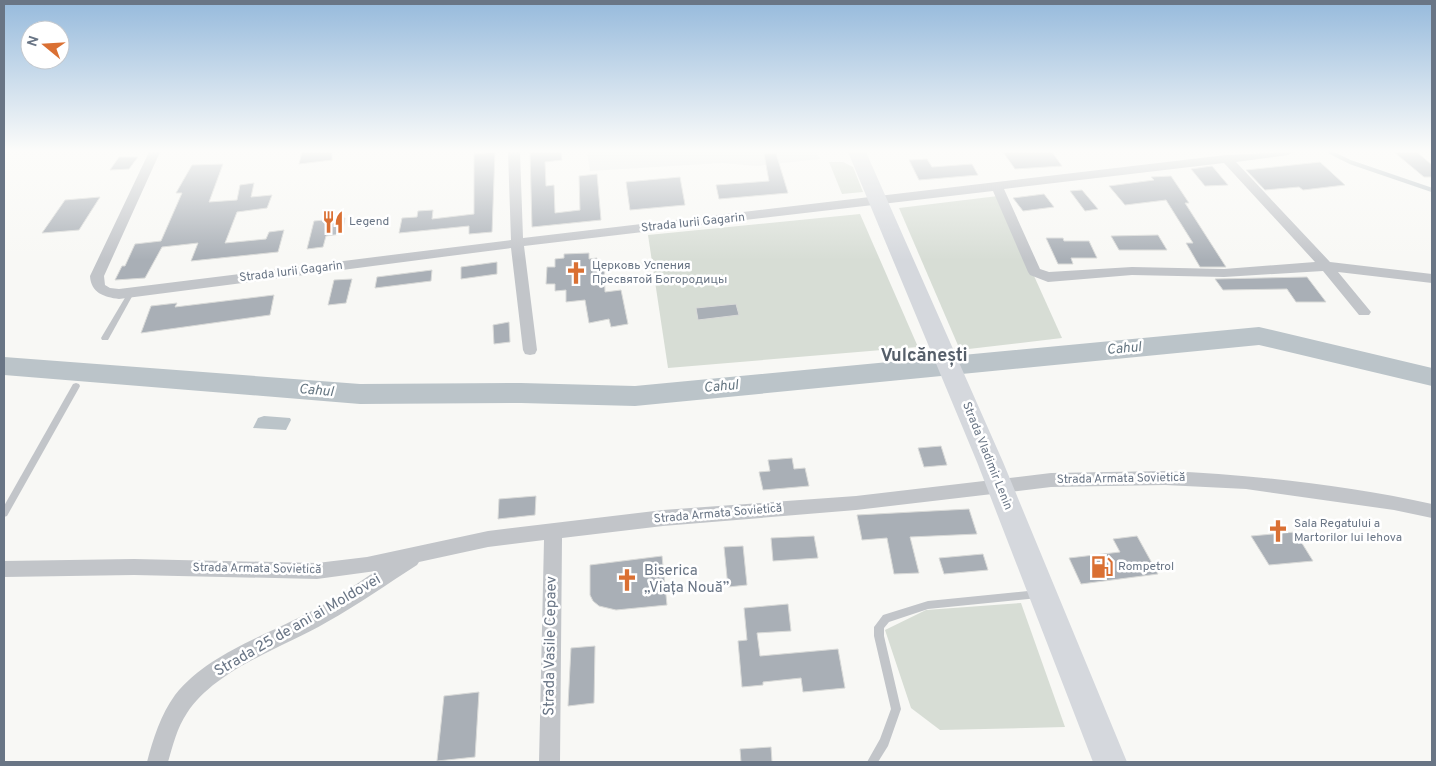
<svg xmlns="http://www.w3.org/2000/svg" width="1436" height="766" font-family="Overpass,sans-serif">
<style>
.built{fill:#e8eae9}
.green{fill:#d7ddd5}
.water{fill:#bbc4c9}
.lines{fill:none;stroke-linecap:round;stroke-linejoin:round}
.stream{stroke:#bbc4c9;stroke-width:4}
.river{fill:#bbc4c9;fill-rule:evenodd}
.building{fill:#a9afb6;stroke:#d9dad8}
.lane{fill:#c2c5c9;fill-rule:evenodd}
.street{fill:#c2c5c9;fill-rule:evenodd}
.primary{fill:#d5d8dd;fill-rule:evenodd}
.labels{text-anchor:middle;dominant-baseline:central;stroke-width:5;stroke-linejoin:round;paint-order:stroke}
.poi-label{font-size:12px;fill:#697585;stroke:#fff;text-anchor:start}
.street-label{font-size:12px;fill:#697585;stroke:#fff}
.water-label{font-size:14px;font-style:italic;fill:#647580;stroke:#fff}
.near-poi-label{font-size:15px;fill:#697585;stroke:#fff;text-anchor:start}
.near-street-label{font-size:15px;fill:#697585;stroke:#fff}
.district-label{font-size:18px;font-weight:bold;fill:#565f6a;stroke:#fff}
</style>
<rect width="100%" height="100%" fill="#f8f8f5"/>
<polygon class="built" points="587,152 817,152 820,159 756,166 722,163 590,171"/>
<g class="green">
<polygon points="829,162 843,162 853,167 863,192 842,194"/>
<polygon points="998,196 1062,338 960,350 899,208"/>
<polygon points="860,214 918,347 668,368 648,235"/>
<polygon points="1021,603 1065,727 940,730 911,708 885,630 926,610"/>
</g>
<polygon class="water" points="264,416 290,418 291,420 286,430 253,428 258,418"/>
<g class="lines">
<polyline class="stream" points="1330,152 1350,162 1432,190"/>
<polygon class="river" points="1259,327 1432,368 1432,386 1259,345 635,406 521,403 360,404 4,375 4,357 360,384 521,383 635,386"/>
</g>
<g class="building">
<polygon points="302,152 332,152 332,160 299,164"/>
<polygon points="495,152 492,232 469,234 469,226 399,233 402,218 417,217 418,211 433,210 432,219 474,214 474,154"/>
<polygon points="530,152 561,152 562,160 545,162 546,186 554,185 555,213 580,210 579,176 597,174 601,220 532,227"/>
<polygon points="1003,152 1052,152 1062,166 1015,169"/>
<polygon points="1394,152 1417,152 1432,165 1432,177 1424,177"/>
<polygon points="776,153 788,193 719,199 716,185 769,181 764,154"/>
<polygon points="119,157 138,157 129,169 110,170"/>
<polygon points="927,159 932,167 972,164 978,175 919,180 909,160"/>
<polygon points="1320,162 1345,185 1303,190 1299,187 1265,190 1246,170"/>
<polygon points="223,164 209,202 237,200 240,185 254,183 251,197 272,195 267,208 237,212 225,243 266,239 269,232 284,230 278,252 191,261 198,243 162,247 145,278 115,280 122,266 125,266 135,244 161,241 182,193 176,193 192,165"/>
<polygon points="1212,166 1228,185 1205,186 1191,169"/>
<polygon points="1171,176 1189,203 1185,203 1226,267 1200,267 1186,243 1193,243 1166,200 1125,205 1109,186 1154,180 1151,177"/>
<polygon points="680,177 685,205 630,210 626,182"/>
<polygon points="1082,190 1098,209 1085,211 1070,191"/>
<polygon points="1044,194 1054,207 1023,211 1013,198"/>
<polygon points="100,197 79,230 42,233 65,200"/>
<polygon points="345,218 342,234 326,236 323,247 307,249 314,221"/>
<polygon points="1158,235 1167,250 1119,250 1111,236"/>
<polygon points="1046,238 1063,238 1064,241 1089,241 1097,258 1071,258 1073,264 1058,264"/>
<polygon points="589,253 589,259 597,258 597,264 604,264 605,292 621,290 628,324 611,327 609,319 589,323 585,300 566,302 566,290 555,291 555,284 546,284 547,267 555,267 555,259 564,258 564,254"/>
<polygon points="497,262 497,274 461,279 461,267"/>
<polygon points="432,270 431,281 375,288 377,277"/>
<polygon points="1307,277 1326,302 1296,302 1287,289 1223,290 1215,279"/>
<polygon points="352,279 346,303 328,305 334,280"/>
<polygon points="274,295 270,315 141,333 151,306 177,303 175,307"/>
<polygon points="736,304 739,315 698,320 696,308"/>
<polygon points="509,322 510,342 494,344 493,325"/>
<polygon points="941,446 947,465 924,467 918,448"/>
<polygon points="792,458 794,469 805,468 809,486 763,490 759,472 770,471 768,460"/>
<polygon points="536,496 535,515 498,519 499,499"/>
<polygon points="969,509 977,534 910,537 919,573 894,574 887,538 862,540 857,515"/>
<polygon points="1295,532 1313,561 1269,565 1251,536"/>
<polygon points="814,536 818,558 773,561 771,538"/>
<polygon points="1137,536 1158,574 1081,584 1069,558 1120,552 1113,539"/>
<polygon points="743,546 747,585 728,587 724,547"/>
<polygon points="983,554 988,570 944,574 939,558"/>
<polygon points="662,556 667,605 616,610 599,606 593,601 590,595 590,565"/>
<polygon points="788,604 791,631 757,633 760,656 838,649 845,688 803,692 801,678 763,682 763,685 742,687 738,641 747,640 744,608"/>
<polygon points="595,646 594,703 568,706 571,648"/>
<polygon points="479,692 475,757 437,761 444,696"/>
<polygon points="771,747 772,762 741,762 740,749"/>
</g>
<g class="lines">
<g class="lane">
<polygon points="129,291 133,291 134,293 108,340 102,340 101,338"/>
<polygon points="76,383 79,384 80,386 79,388 7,516 4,517 4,506 73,384"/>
<polygon points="1038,590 1041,591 1043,594 1041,597 1038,598 928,609 889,622 884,628 884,636 901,709 888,746 878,762 867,762 880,739 891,709 874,636 874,627 883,615 928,601"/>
</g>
<g class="street">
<path d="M 149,152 L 160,152 L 104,276 L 105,285 L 110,288 L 119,289 L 511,240 L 508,152 L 520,152 L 523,238 L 1226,155 L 1293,152 L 1288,155 L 1236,162 L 1330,262 L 1432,274 L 1432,283 L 1338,272 L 1371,312 L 1369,315 L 1359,315 L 1323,271 L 1224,277 L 1132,275 L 1048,282 L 1030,275 L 1028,272 L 993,191 L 524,246 L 537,350 L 535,354 L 530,355 L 525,354 L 523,350 L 511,248 L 119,299 C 104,297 91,293 90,276 ZM 1224,163 L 1315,262 L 1224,269 L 1132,267 L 1049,272 L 1040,269 L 1004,189 Z"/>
<path d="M 1165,471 C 1255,475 1345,485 1432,504 L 1432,518 L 1394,510 L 1246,489 L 1165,485 L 1051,487 L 856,510 L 663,526 L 562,538 L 560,762 L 539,762 L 544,540 L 488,547 L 419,562 L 417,565 C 387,584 358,605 327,622 C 283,648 217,668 187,713 C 177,728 173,745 168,762 L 147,762 C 153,739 161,714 175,695 C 205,657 256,639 298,618 C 325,605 351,588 376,571 L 317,579 L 134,575 L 4,577 L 4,561 L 134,559 L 317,563 L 367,557 L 488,531 L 663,510 L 856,496 L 1051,473 Z"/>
</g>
<polygon class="primary" points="848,152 866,152 1003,462 1127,762 1093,762 977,462"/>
</g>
<linearGradient id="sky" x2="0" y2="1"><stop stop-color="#96badc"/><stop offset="0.58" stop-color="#fcfcfa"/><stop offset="1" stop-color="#fcfcfa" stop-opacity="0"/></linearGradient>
<rect width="1436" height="260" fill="url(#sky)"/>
<defs>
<symbol id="restaurant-bare" viewBox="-9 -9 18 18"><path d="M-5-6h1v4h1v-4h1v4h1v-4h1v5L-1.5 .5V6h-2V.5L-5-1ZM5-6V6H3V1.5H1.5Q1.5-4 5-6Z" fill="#da7033" stroke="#fff" stroke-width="2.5" paint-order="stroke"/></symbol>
<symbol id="church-bare" viewBox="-9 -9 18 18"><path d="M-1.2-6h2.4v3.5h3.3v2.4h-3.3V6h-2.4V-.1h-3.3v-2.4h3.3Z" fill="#da7033" stroke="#fff" stroke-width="2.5" paint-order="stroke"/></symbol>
<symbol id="fuel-bare" viewBox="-9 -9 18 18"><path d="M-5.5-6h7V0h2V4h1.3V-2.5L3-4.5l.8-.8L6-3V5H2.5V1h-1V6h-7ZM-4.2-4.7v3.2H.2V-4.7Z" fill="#da7033" stroke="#fff" stroke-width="2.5" paint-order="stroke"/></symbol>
</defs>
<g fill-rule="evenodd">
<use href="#restaurant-bare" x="317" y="206" width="32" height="32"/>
<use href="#church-bare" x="560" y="257" width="32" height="32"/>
<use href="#church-bare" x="1262" y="515" width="32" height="32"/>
<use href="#fuel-bare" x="1086" y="551" width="32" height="32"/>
<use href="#church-bare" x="611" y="564" width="32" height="32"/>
</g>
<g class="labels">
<g class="poi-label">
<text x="349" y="222">Legend</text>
<text x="592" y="266">Церковь Успения<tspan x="592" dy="14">Пресвятой Богородицы</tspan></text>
<text x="1294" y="524">Sala Regatului a<tspan x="1294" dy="14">Martorilor lui Iehova</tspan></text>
<text x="1118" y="567">Rompetrol</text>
</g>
<g class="street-label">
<text transform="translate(693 223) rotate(-6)">Strada Iurii Gagarin</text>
<text transform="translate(291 272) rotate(-7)">Strada Iurii Gagarin</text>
<text transform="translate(987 456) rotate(68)">Strada Vladimir Lenin</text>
<text transform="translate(1121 479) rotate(-1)">Strada Armata Sovietică</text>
<text transform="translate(718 514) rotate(-5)">Strada Armata Sovietică</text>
<text transform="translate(257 569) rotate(1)">Strada Armata Sovietică</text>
</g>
<g class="water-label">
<text transform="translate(1124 349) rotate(-5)">Cahul</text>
<text transform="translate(721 387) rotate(-5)">Cahul</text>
<text transform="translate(316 391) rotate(5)">Cahul</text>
</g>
<g class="near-poi-label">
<text x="644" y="571">Biserica<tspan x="644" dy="17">„Viața Nouă”</tspan></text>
</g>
<g class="near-street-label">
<text transform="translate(298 626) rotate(-30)">Strada 25 de ani ai Moldovei</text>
<text transform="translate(551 646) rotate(-89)">Strada Vasile Cepaev</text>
</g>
<g class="district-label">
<text x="924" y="356">Vulcănești</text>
</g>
</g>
<rect width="1436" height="766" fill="none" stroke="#697585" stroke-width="10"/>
<g transform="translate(45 45) rotate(288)"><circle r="24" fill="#ffffff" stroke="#c3c8ce"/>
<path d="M0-4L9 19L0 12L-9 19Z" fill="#da7033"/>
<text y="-8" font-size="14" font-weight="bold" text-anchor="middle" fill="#697585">N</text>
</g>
</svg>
